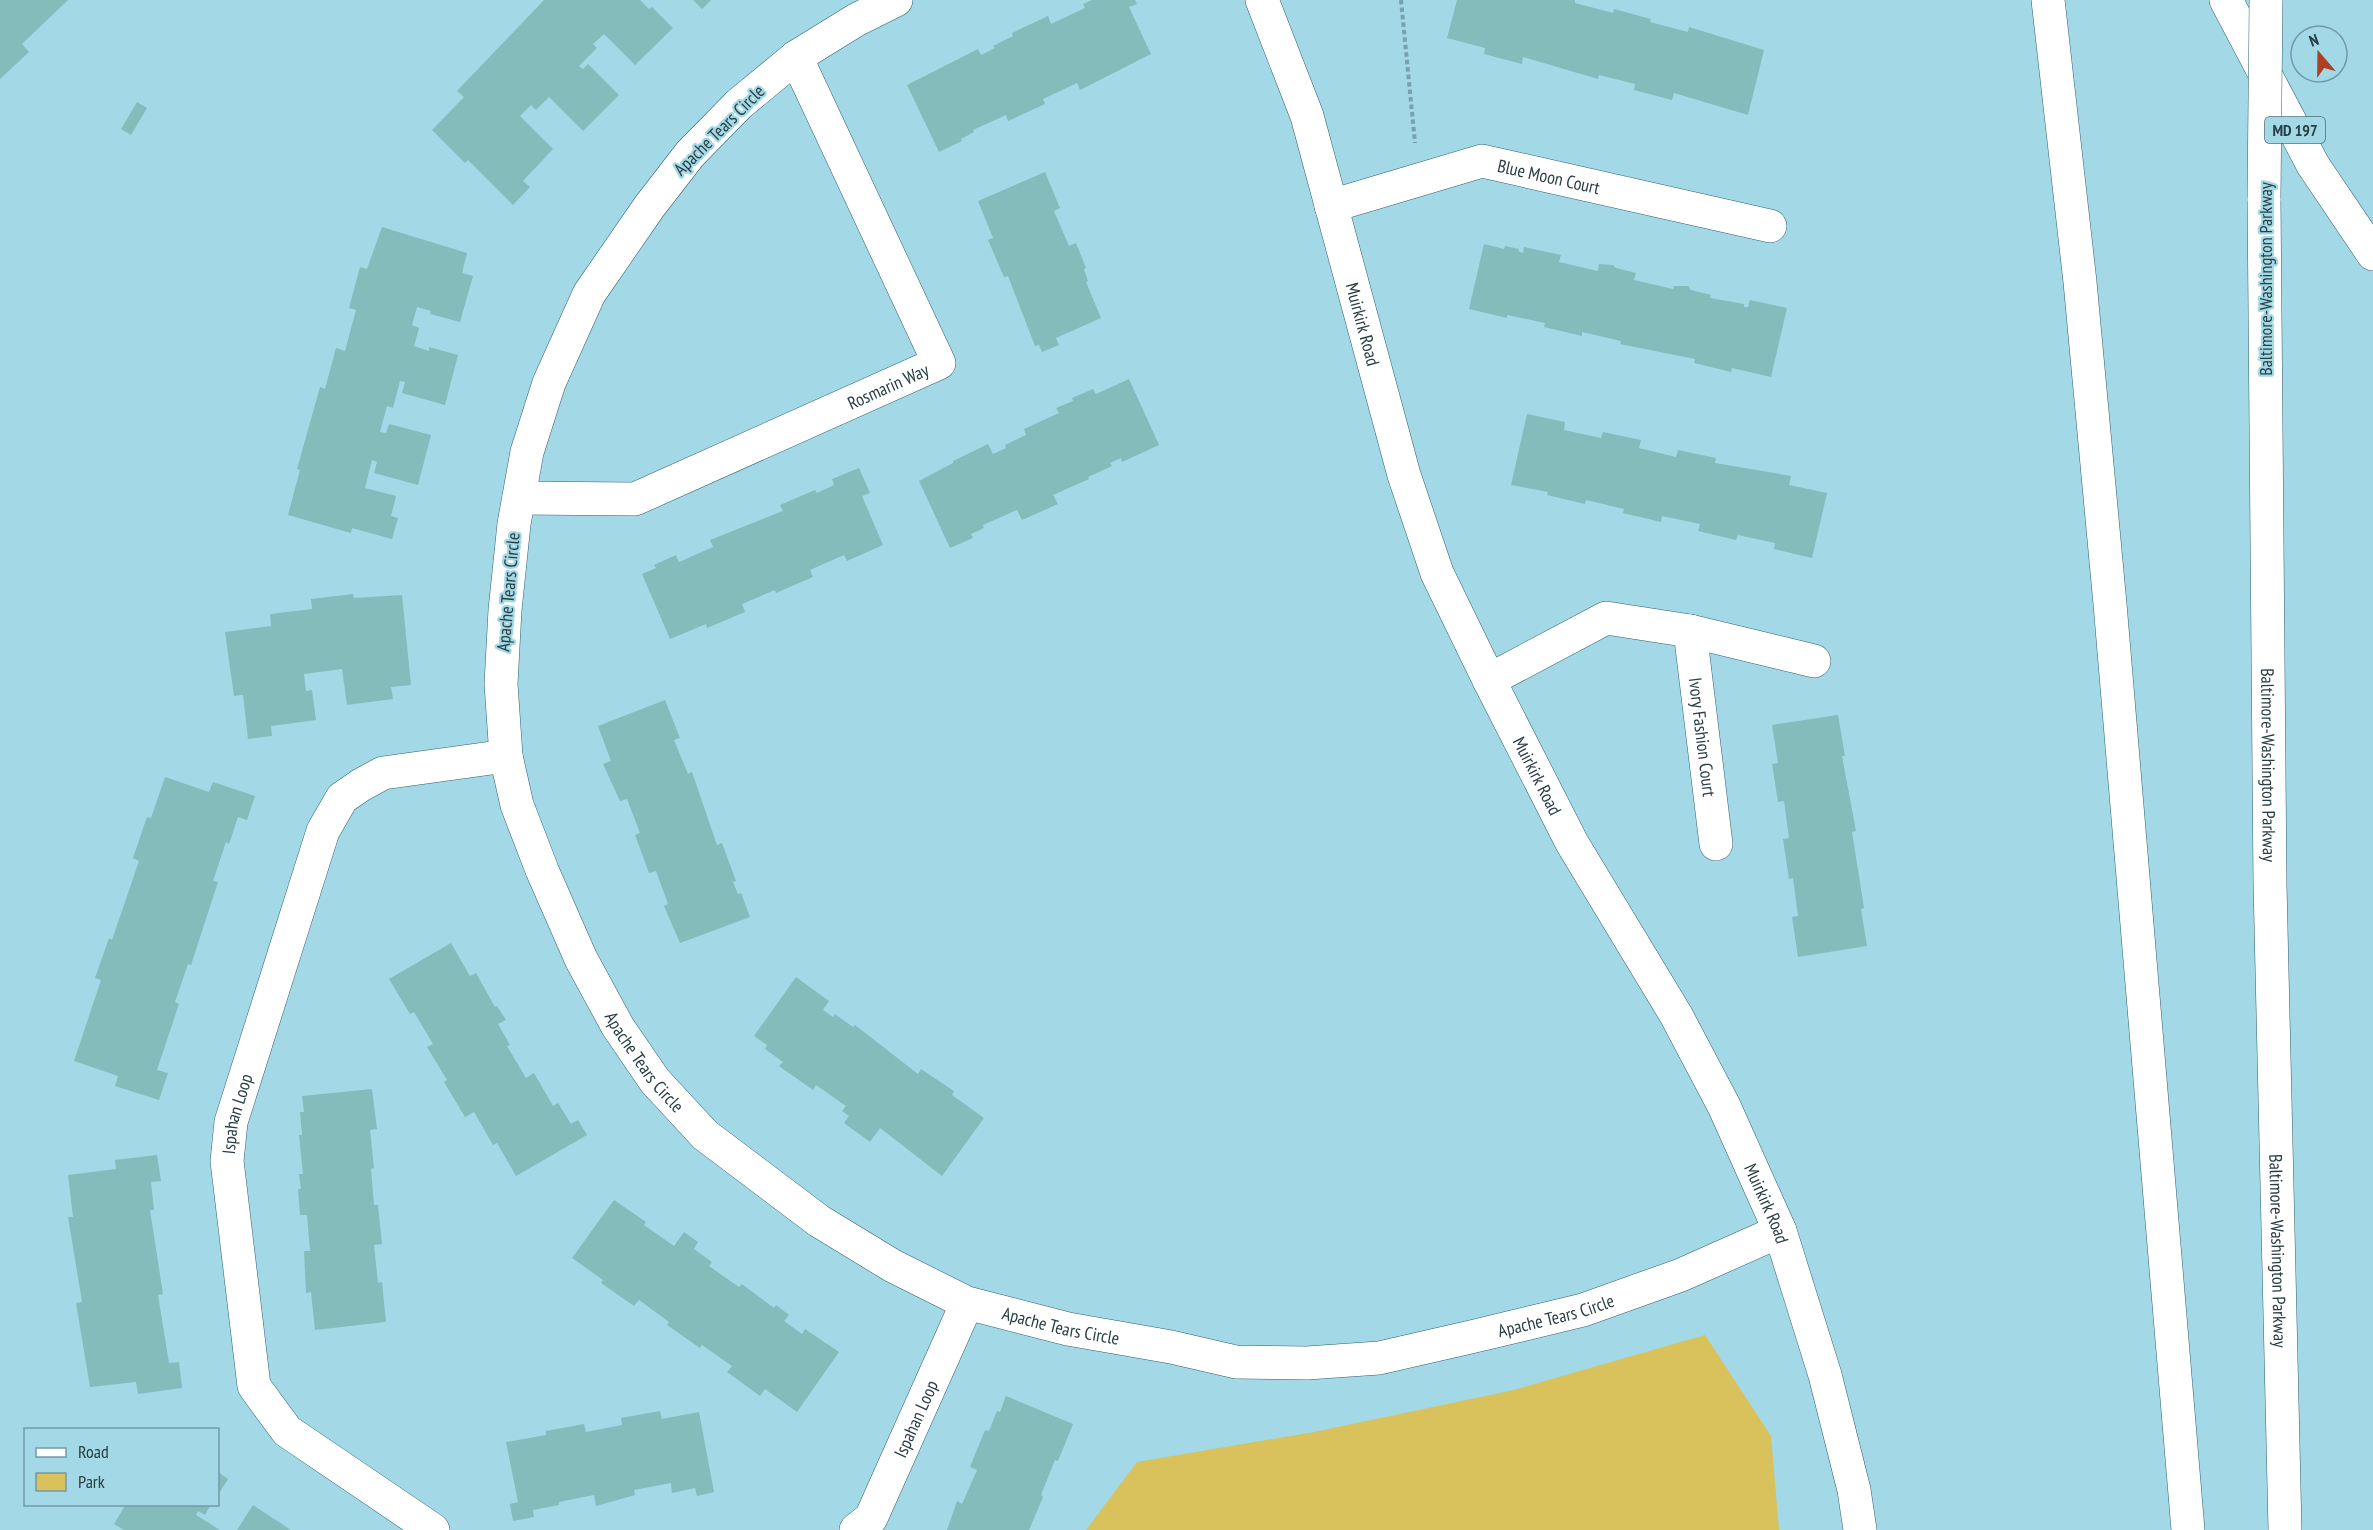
<svg xmlns="http://www.w3.org/2000/svg" width="2373" height="1530" font-family="'PT Sans Narrow',sans-serif">
<style>
.green{fill:#d9c15b}
.building{fill:#84bcbc}
.lines{fill:none;stroke-linecap:round;stroke-linejoin:round}
.minor-casing{stroke:#2f616e;stroke-width:34}
.secondary-casing{stroke:#2f616e;stroke-width:34}
.primary-casing{stroke:#2f616e;stroke-width:34}
.motorway-casing{stroke:#2f616e;stroke-width:34}
.path{stroke:#77a1ac;stroke-width:4;stroke-dasharray:4.5 3;stroke-linecap:butt}
.minor{stroke:#fff;stroke-width:33}
.secondary{stroke:#fff;stroke-width:33}
.primary{stroke:#fff;stroke-width:33}
.motorway{stroke:#fff;stroke-width:33}
.motorway-bridge-casing{stroke:#2f616e;stroke-width:34;stroke-linecap:butt}
.motorway-bridge{stroke:#fff;stroke-width:33}
.labels{text-anchor:middle;dominant-baseline:central;stroke-width:4.5;stroke-linejoin:round;paint-order:stroke}
.shield{fill:#a3d8e6;stroke:#4d6c74;stroke-width:1.5}
.shield-label{font-size:16px;font-weight:bold;fill:#283e43}
.street-label{font-size:18px;fill:#283e43;stroke:#a3d8e6}
</style>
<rect width="100%" height="100%" fill="#a3d8e6"/>
<polygon class="green" points="1705,1335 1771,1436 1779,1530 1086,1530 1137,1462 1314,1432 1514,1390"/>
<g class="building">
<polygon points="0,0 68,0 22,44 29,52 0,79"/>
<polygon points="544,0 640,0 649,9 652,7 673,28 635,65 604,34 593,44 597,48 579,66 583,69 588,64 619,95 583,131 549,97 536,110 531,105 520,116 553,149 523,181 530,187 513,205 468,160 465,163 432,130 464,97 457,91"/>
<polygon points="693,0 711,0 702,9"/>
<polygon points="1092,0 1135,0 1137,4 1129,7 1151,54 1080,90 1077,83 1043,99 1045,104 1008,121 1006,115 973,130 974,132 961,139 962,141 939,152 907,85 978,49 981,55 995,48 993,46 1013,36 1012,33 1048,16 1051,24 1085,8 1083,4"/>
<polygon points="1457,0 1575,0 1575,3 1613,13 1614,9 1651,19 1650,22 1688,32 1689,27 1764,50 1748,115 1674,93 1672,100 1634,90 1635,84 1599,75 1598,79 1523,57 1522,64 1484,54 1485,48 1447,38"/>
<polygon points="137,102 147,108 131,135 121,129"/>
<polygon points="1045,172 1060,208 1054,211 1069,246 1076,243 1086,268 1084,269 1088,281 1086,282 1101,318 1056,338 1059,345 1042,352 1039,345 1035,346 1008,276 1004,277 988,240 993,238 978,201"/>
<polygon points="382,227 467,253 462,273 473,276 460,322 430,314 431,311 417,307 412,325 419,328 414,346 429,351 429,347 458,355 445,405 402,393 405,382 400,381 393,408 387,406 380,432 386,433 389,424 431,435 418,485 374,473 377,462 372,460 365,488 396,496 391,516 398,518 392,539 352,528 351,533 288,515 300,470 297,469 320,387 325,389 336,348 345,351 356,310 349,308 360,267 367,269"/>
<polygon points="1484,244 1504,249 1505,246 1519,249 1518,251 1523,253 1524,247 1561,255 1559,262 1598,271 1599,264 1613,265 1616,268 1636,273 1634,280 1673,289 1674,286 1688,286 1691,290 1711,295 1710,298 1744,304 1744,307 1748,307 1750,300 1787,308 1771,377 1732,368 1731,372 1694,363 1695,359 1620,344 1621,341 1582,332 1582,336 1544,327 1545,323 1507,315 1507,318 1469,309"/>
<polygon points="1129,379 1159,445 1122,462 1121,458 1110,463 1112,466 1088,477 1089,479 1053,495 1058,504 1022,520 1017,510 983,525 984,528 971,534 973,538 950,548 919,481 953,463 953,461 988,444 993,454 1006,448 1005,445 1026,435 1024,429 1059,413 1056,408 1073,401 1072,398 1093,389 1096,394"/>
<polygon points="1527,414 1565,422 1564,430 1601,438 1603,432 1641,440 1639,448 1676,457 1678,450 1716,458 1715,463 1791,476 1789,485 1827,493 1812,558 1774,549 1775,543 1738,535 1736,540 1698,531 1700,524 1662,516 1661,522 1623,513 1624,509 1586,500 1585,504 1547,495 1548,492 1511,485"/>
<polygon points="859,468 870,493 862,496 883,545 847,561 844,555 810,570 813,577 776,593 775,590 742,604 745,612 707,628 706,624 670,639 642,574 656,568 654,565 676,555 679,562 713,547 710,540 783,511 780,505 815,490 817,493 834,485 832,479"/>
<polygon points="353,594 354,598 402,595 411,685 391,687 393,699 347,705 342,669 304,674 306,691 312,690 316,720 271,726 272,736 248,739 243,695 234,696 225,632 271,626 270,614 312,609 311,599"/>
<polygon points="665,700 680,738 674,740 688,774 692,772 717,845 722,843 736,881 733,882 738,894 741,893 750,917 680,943 664,906 668,904 656,871 649,873 635,835 640,833 627,799 620,801 603,764 611,761 598,726"/>
<polygon points="1838,715 1845,756 1842,756 1856,831 1852,832 1864,908 1861,909 1867,946 1798,957 1792,917 1798,916 1793,878 1789,879 1783,839 1789,838 1784,801 1778,802 1772,764 1778,763 1772,725"/>
<polygon points="165,777 209,792 213,782 255,796 247,820 238,817 229,844 226,842 213,881 218,882 191,965 188,964 175,1002 179,1004 157,1070 168,1073 159,1100 115,1086 118,1076 74,1061 101,980 95,978 109,938 112,940 139,861 133,858 147,817 151,818"/>
<polygon points="451,943 470,976 476,973 495,1007 497,1006 506,1020 498,1024 510,1045 507,1046 526,1078 534,1073 553,1106 558,1103 571,1124 578,1120 587,1135 516,1176 497,1143 493,1145 474,1112 465,1117 444,1082 447,1080 427,1047 433,1044 414,1012 410,1014 389,979"/>
<polygon points="796,977 829,1001 823,1010 833,1017 835,1014 853,1027 855,1025 918,1074 921,1069 954,1091 952,1095 984,1118 942,1176 880,1128 870,1142 844,1123 849,1116 842,1111 846,1106 816,1085 813,1090 779,1066 783,1062 765,1049 767,1045 754,1036"/>
<polygon points="372,1089 377,1129 370,1130 374,1168 371,1169 374,1205 378,1205 382,1244 374,1245 378,1283 382,1282 386,1322 315,1330 311,1292 306,1293 304,1251 310,1251 307,1215 300,1215 298,1189 301,1189 299,1174 303,1174 299,1135 302,1135 300,1112 304,1112 302,1096"/>
<polygon points="157,1155 161,1181 151,1182 154,1210 150,1210 163,1294 158,1295 169,1363 179,1362 182,1388 138,1394 136,1382 90,1387 76,1303 82,1302 68,1217 73,1217 68,1175 116,1169 115,1160"/>
<polygon points="614,1200 646,1222 644,1225 674,1246 684,1232 698,1242 694,1249 712,1262 709,1266 739,1287 742,1284 774,1308 776,1305 789,1315 784,1321 802,1334 805,1329 839,1352 797,1412 765,1389 760,1396 727,1372 732,1366 702,1345 700,1348 667,1325 669,1322 639,1300 634,1306 601,1283 603,1280 572,1258"/>
<polygon points="1006,1396 1073,1424 1058,1461 1055,1460 1041,1495 1043,1497 1029,1530 947,1530 957,1501 962,1504 977,1470 970,1467 985,1430 989,1431 997,1411 1000,1412"/>
<polygon points="660,1411 662,1419 699,1412 714,1492 697,1496 695,1488 672,1493 671,1483 634,1490 635,1495 596,1506 594,1495 559,1502 559,1505 533,1510 534,1517 513,1521 510,1504 518,1502 506,1442 546,1435 546,1431 584,1424 586,1432 622,1425 621,1418"/>
<polygon points="218,1472 228,1479 218,1495"/>
<polygon points="126,1504 211,1504 205,1515 198,1511 196,1515 220,1530 124,1530 114,1524"/>
<polygon points="253,1505 291,1530 237,1530"/>
</g>
<g class="lines">
<defs>
<g id="minor">
<path id="s1" d="M 896,0 L 856,20 L 796,57 L 739,104 L 690,154 L 649,207 L 589,294 L 549,383 L 527,452 L 514,524 L 505,610 L 501,684 L 506,756 L 517,805 L 542,870 L 581,959 L 618,1027 L 655,1081 L 705,1135 L 819,1221 L 893,1266 L 967,1303 L 1068,1329 L 1171,1347 L 1236,1362 L 1307,1363 L 1379,1358 L 1475,1336 L 1583,1310 L 1681,1275 L 1780,1231"/>
<path id="s2" d="M 1331,206 L 1482,161 L 1770,226"/>
<path id="s3" d="M 519,498 L 635,499 L 939,363 L 796,57"/>
<polyline points="1690,631 1814,661"/>
<path id="s4" d="M 1489,680 L 1606,618 L 1690,631 L 1716,844"/>
<path id="s5" d="M 433,1530 L 287,1431 L 254,1386 L 227,1161 L 231,1122 L 323,831 L 342,798 L 361,785 L 383,773 L 506,756"/>
<path id="s6" d="M 856,1530 L 871,1518 L 967,1303"/>
</g>
<g id="secondary">
<path id="s7" d="M 1262,0 L 1307,116 L 1404,475 L 1437,573 L 1489,680 L 1572,843 L 1676,1015 L 1724,1106 L 1780,1231 L 1825,1375 L 1854,1490 L 1860,1530"/>
</g>
<polyline id="primary" points="2226,0 2313,165 2373,254"/>
<g id="motorway">
<polyline points="2048,0 2080,282 2110,604 2188,1530"/>
<path id="s8" d="M 2264,198 L 2270,884 L 2285,1530"/>
</g>
</defs>
<use href="#minor" class="minor-casing"/>
<use href="#secondary" class="secondary-casing"/>
<use href="#primary" class="primary-casing"/>
<use href="#motorway" class="motorway-casing"/>
<polyline class="path" points="1401,0 1415,143"/>
<use href="#minor" class="minor"/>
<use href="#secondary" class="secondary"/>
<use href="#primary" class="primary"/>
<use href="#motorway" class="motorway"/>
<defs>
<polyline id="motorway-bridge" points="2264,198 2266,0"/>
</defs>
<use href="#motorway-bridge" class="motorway-bridge-casing"/>
<use href="#motorway-bridge" class="motorway-bridge"/>
</g>
<g class="labels">
<rect class="shield" x="2265" y="117" width="60" height="26" rx="4.5"/>
<g class="shield-label">
<text x="2295" y="130">MD 197</text>
</g>
<g class="street-label">
<text transform="translate(719 130) rotate(-45)">Apache Tears Circle</text>
<text stroke="none"><textPath href="#s2" startOffset="226">Blue Moon Court</textPath></text>
<text transform="translate(2265 279) rotate(-90)">Baltimore-Washington Parkway</text>
<text stroke="none"><textPath href="#s7" startOffset="340">Muirkirk Road</textPath></text>
<text stroke="none"><textPath href="#s3" startOffset="393">Rosmarin Way</textPath></text>
<text transform="translate(508 592) rotate(-85)">Apache Tears Circle</text>
<text stroke="none"><textPath href="#s4" startOffset="324">Ivory Fashion Court</textPath></text>
<text stroke="none"><textPath href="#s8" startOffset="567">Baltimore-Washington Parkway</textPath></text>
<text stroke="none"><textPath href="#s7" startOffset="826">Muirkirk Road</textPath></text>
<text stroke="none"><textPath href="#s1" startOffset="1246">Apache Tears Circle</textPath></text>
<text stroke="none"><textPath href="#s5" startOffset="507">Ispahan Loop</textPath></text>
<text stroke="none"><textPath href="#s7" startOffset="1312">Muirkirk Road</textPath></text>
<text stroke="none"><textPath href="#s8" startOffset="1053">Baltimore-Washington Parkway</textPath></text>
<text stroke="none"><textPath href="#s1" startOffset="2254">Apache Tears Circle</textPath></text>
<text stroke="none"><textPath href="#s1" startOffset="1750">Apache Tears Circle</textPath></text>
<text stroke="none"><textPath href="#s6" startOffset="128">Ispahan Loop</textPath></text>
</g>
</g>
<rect x="24" y="1428" width="195" height="78" fill="#a3d8e6" stroke="#729aa5" stroke-width="1.5"/>
<rect x="36" y="1448" width="30" height="9" fill="#ffffff" stroke="#729aa5" stroke-width="1.5"/>
<text x="78" y="1458" font-size="18" fill="#283e43">Road</text>
<rect x="36" y="1473" width="30" height="18" fill="#d9c15b" stroke="#729aa5" stroke-width="1.5"/>
<text x="78" y="1488" font-size="18" fill="#283e43">Park</text>
<g transform="translate(2319 54) rotate(340)"><circle r="28" fill="#a3d8e6" stroke="#729aa5" stroke-width="1.5"/>
<path d="M0-4.5L10 22L0 15L-10 22Z" fill="#ab4225"/>
<text y="-9" font-size="16" font-weight="bold" text-anchor="middle" fill="#283e43">N</text>
</g>
</svg>
